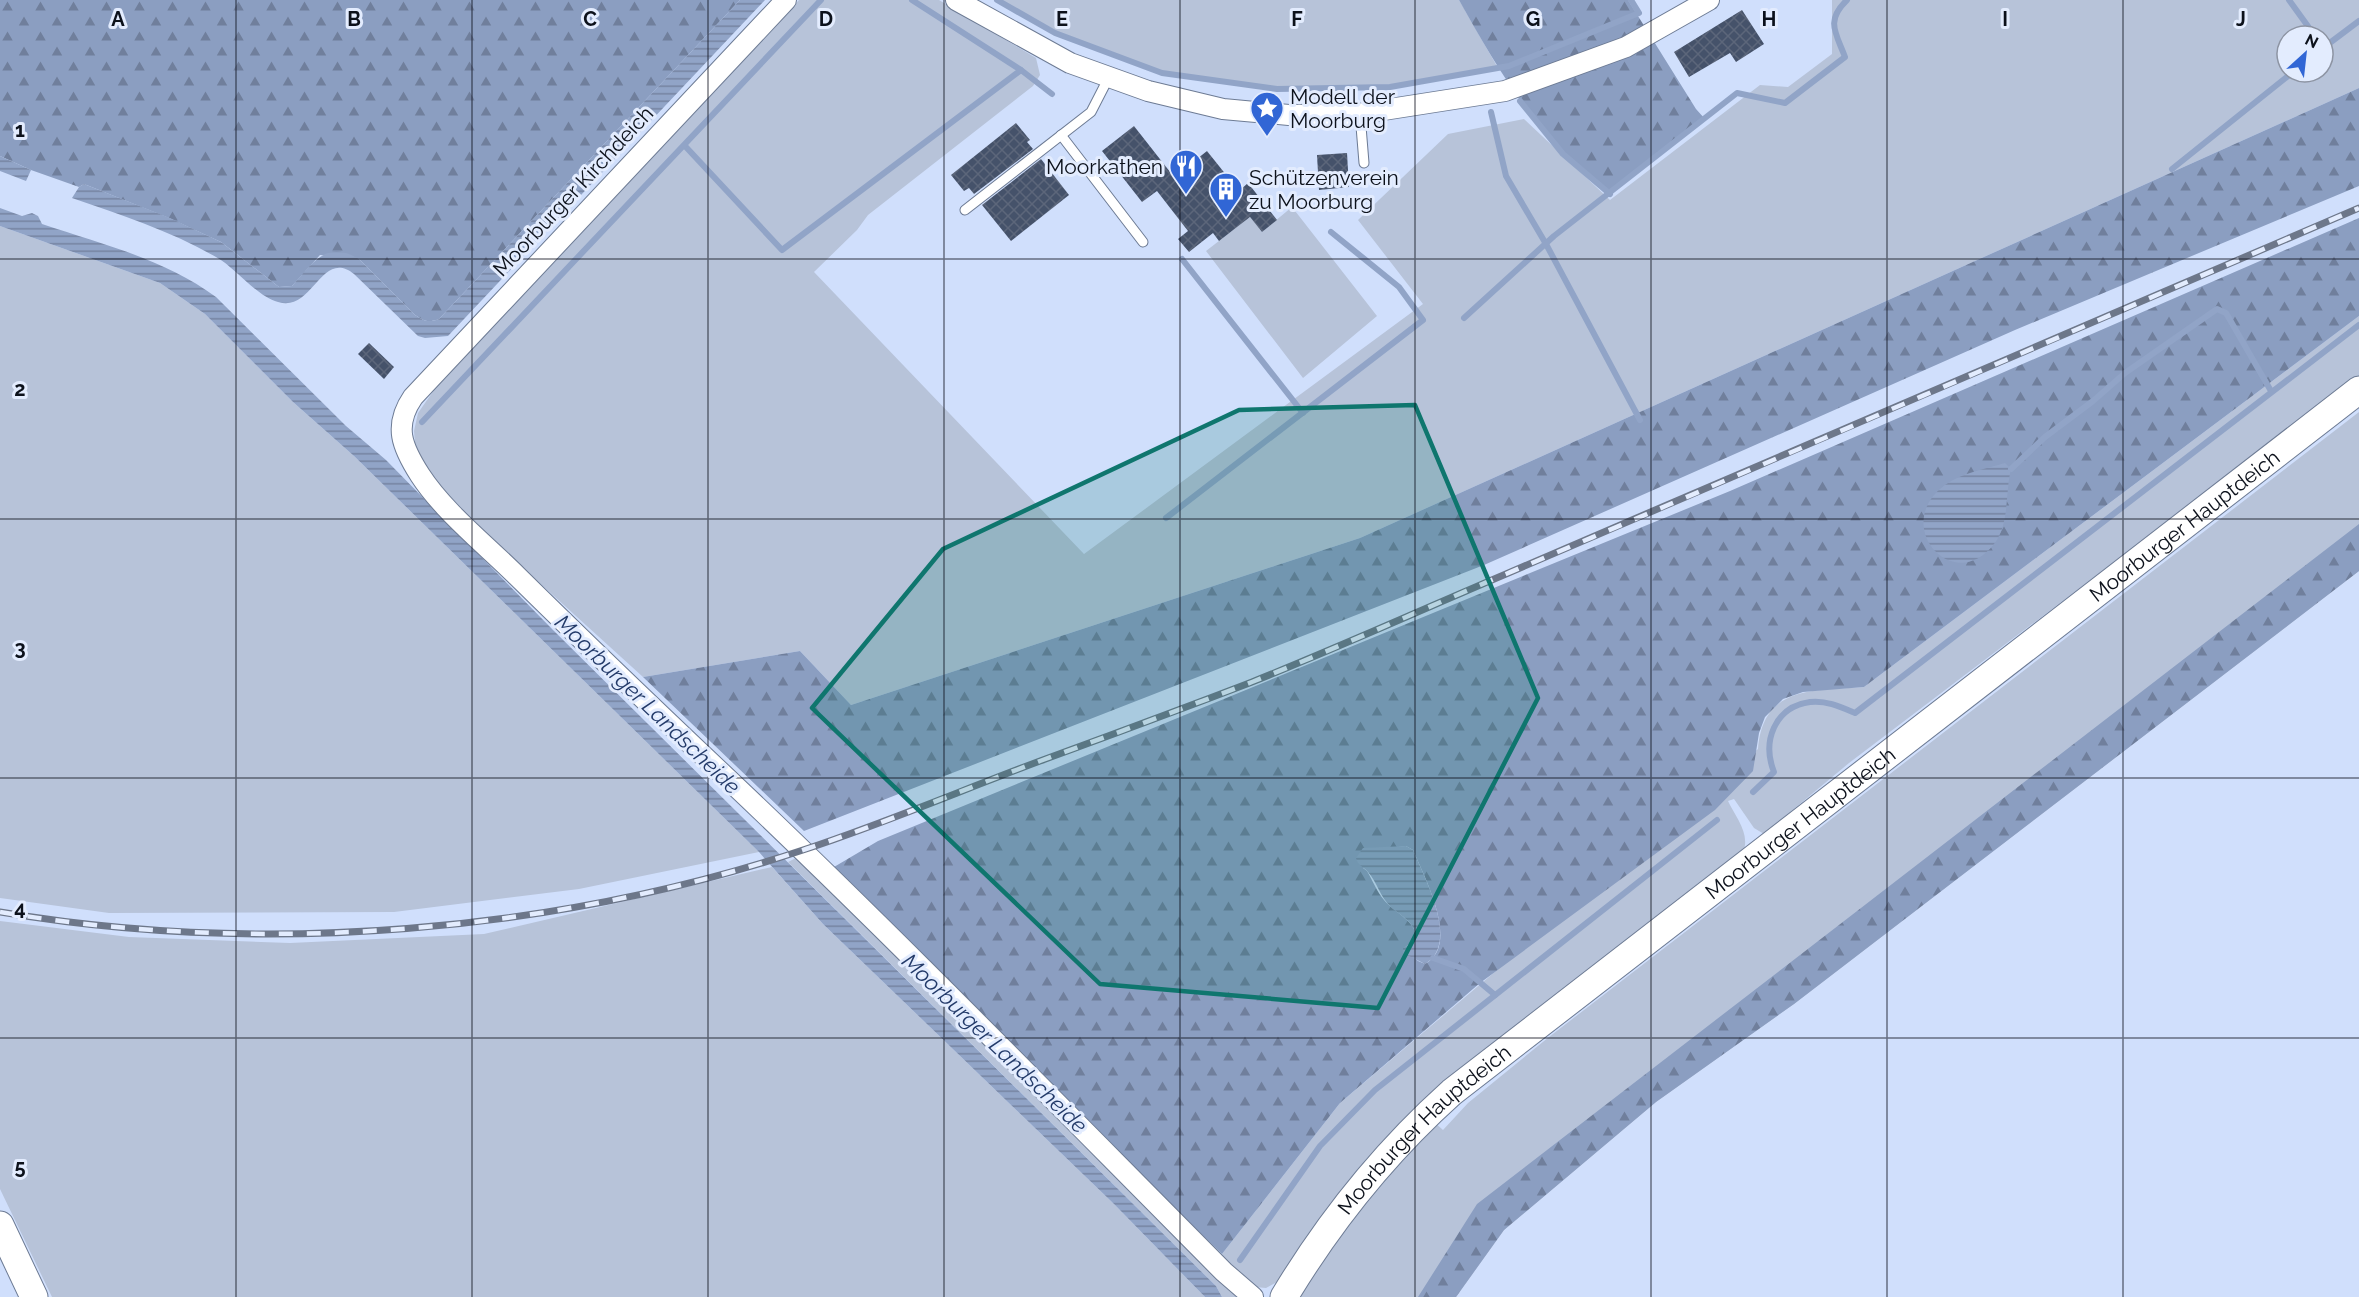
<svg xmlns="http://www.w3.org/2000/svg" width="2359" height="1297" font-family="Raleway,sans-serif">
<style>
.green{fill:#b7c3d9;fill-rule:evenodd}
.forest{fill:url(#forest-firs);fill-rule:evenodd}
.water{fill:url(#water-rules)}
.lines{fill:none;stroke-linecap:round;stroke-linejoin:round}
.stream{stroke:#91a4c7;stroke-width:6}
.building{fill:url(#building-cross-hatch)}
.service-casing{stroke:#6d7b94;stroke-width:11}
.minor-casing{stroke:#6d7b94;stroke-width:22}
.secondary-casing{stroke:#6d7b94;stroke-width:29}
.service{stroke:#fff;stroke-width:9}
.minor{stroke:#fff;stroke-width:20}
.secondary{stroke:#fff;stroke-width:27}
.rail-casing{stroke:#6d778a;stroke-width:7}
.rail{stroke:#e3ecfe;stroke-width:4.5;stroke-dasharray:14;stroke-linecap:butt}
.marked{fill:#0f766e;fill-opacity:0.2;stroke:#0f766e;stroke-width:4.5;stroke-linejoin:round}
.grid{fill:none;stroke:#0c111b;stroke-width:1.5;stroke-opacity:0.55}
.labels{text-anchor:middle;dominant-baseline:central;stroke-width:6;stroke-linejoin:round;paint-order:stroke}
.poi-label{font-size:21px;fill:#0c111b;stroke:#e3ecfe;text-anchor:start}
.street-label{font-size:21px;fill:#0c111b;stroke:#e3ecfe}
.water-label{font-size:22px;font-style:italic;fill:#233a69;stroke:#e3ecfe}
.grid-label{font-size:20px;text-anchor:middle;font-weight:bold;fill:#0c111b;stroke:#e3ecfe;stroke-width:6;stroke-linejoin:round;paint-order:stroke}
</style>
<defs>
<pattern id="forest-firs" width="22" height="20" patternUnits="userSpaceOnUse" patternTransform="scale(1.5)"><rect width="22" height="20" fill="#8b9ec1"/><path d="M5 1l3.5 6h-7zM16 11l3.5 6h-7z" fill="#707f9c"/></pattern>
<pattern id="water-rules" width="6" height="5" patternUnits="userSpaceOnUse" patternTransform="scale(1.5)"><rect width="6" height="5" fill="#91a4c7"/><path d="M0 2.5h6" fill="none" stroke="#7584a1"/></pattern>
<pattern id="building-cross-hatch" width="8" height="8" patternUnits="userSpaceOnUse" patternTransform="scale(1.5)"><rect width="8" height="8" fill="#45526a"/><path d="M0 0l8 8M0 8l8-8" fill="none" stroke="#5c667a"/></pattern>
</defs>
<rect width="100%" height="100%" fill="#d0dffc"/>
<g class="green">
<path d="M 799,0 L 939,0 L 1036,58 L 1040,75 L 1033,86 L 868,215 L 857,230 L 814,272 L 1084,554 L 1423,304 L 1358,220 L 1448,134 L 1524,119 L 1610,200 L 1760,85 L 1788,87 L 1832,54 L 1832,0 L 2359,0 L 2359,88 L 1360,538 L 851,705 L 800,651 L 643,677 L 445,497 L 416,454 L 414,431 L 418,413 L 439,383 ZM 2287,36 L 2323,36 L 2323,72 L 2287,72 Z"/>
<polygon points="997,0 1459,0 1498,68 1390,87 1277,89 1162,73 1055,33"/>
<polygon points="1292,207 1377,316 1303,378 1206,251 1250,217 1262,232"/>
<polygon points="0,226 160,283 205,314 293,402 354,456 759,852 579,889 394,912 109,913 0,898"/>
<path d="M 2359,316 L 2359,376 L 1849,763 L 1764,834 L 1754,828 L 1734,799 L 1728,801 C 1735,816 1751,834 1743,852 L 1381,1144 L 1342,1189 L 1279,1281 L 1266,1288 L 1255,1287 L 1228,1267 L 1222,1254 L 1340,1103 L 1758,749 C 1763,685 1814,691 1864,687 Z"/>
<polygon points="2359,412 2359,571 1794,1004 1656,1102 1504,1230 1456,1297 1295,1297 1386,1171 1434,1122 1443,1130 1468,1103 1549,1037"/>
<polygon points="798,857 1239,1297 1222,1297 1216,1286 788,862"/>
<polygon points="772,867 823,924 1114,1204 1205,1297 52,1297 0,1189 0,921 129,937 290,943 484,934"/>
</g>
<g class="forest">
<path d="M 0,0 L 740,0 L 439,319 C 428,323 424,321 415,315 L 359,259 L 320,255 L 292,286 L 279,287 L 221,242 L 169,218 L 84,184 L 79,187 L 31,170 L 0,156 Z"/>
<path d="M 1459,0 L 1628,0 L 1696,109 L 1705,119 L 1611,193 C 1595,180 1575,168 1561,152 C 1520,106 1489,54 1459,0 Z"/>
<polygon points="2359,88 2359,186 2015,330 1484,565 804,831 643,677 800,651 851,705 1360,538"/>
<path d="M 2359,218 L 2359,316 L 1864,687 L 1803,692 L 1783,699 L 1765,717 L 1759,733 L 1753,771 L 1715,810 L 1480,983 L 1340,1103 L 1222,1254 L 870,914 L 834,867 L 878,841 L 1730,491 ZM 1406,846 L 1413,850 C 1424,876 1461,945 1425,964 L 1418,961 L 1404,948 C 1433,929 1396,915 1384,900 C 1377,892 1373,881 1367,871 L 1363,868 L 1391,848 Z"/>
<polygon points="2359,524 2359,571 1794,1004 1656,1102 1504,1230 1456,1297 1418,1297 1477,1204"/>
</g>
<g class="water">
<path d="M 740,0 L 765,0 L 448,336 L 425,338 L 418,336 L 354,274 C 321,248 313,313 278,302 C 256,296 236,268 216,257 C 171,231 121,215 72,198 L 79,187 L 84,184 L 170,218 L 221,242 L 279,287 L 292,286 C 313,263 326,239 359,259 L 415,315 C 424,321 428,323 439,319 Z"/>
<polygon points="0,156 31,170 26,181 0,171"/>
<path d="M 0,208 L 22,216 L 32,213 L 38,216 L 42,224 C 102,244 164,259 216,297 L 346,426 L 386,460 L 553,630 L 1216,1286 L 1222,1297 L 1205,1297 L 1114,1204 L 823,924 L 759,852 L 354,456 L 293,402 L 205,314 L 160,283 L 0,226 Z"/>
<path d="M 2005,463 L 2011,469 C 2005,492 2010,524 1994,544 C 1953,597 1890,525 1945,485 C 1962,473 1985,469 2005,463 Z"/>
<path d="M 1406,846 L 1413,850 C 1424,877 1461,944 1425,964 L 1403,953 L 1403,948 C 1409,945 1415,942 1415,935 C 1415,922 1398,914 1391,907 C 1380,897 1377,882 1368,872 C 1363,866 1358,866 1356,858 L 1363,848 Z"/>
</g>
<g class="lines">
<g class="stream">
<polyline points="997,0 1055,33 1162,73 1277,89 1390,87 1509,66 1639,13 1631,0"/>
<polyline points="2289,0 2315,36"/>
<polyline points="2323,48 2359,21"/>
<polyline points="1021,70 1052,94"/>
<polyline points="1520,101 1563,154 1610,194"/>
<polyline points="1491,112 1506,176 1546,244 1640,420"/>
<polyline points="685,146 782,250 1021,70 912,0"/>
<polyline points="2172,169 2293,72"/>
<polyline points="1182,259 1303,413"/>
<path d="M 1464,318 L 1554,236 L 1737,93 L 1785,103 L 1845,57 C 1836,33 1825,21 1847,0"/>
<polyline points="422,422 821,0"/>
<polyline points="2011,469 2045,437 2093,401 2125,373 2217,309 2226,313 2271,391"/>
<polyline points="1166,518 1423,320 1399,287 1331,232"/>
<path d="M 1753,792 L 1774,772 C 1762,742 1774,707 1810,702 C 1826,700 1841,707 1855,713 L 2359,325"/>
<polyline points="1433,958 1464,969 1495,995"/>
<polyline points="1240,1260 1320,1146 1375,1090 1717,820"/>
</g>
</g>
<g class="building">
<polygon points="1742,10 1764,44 1736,62 1730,53 1689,77 1674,52"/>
<polygon points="1016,123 1030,140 1027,142 1033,149 974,194 969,188 964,191 951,175"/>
<polygon points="1134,126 1174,177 1207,151 1239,191 1248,183 1277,220 1262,232 1250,217 1219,241 1213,233 1189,252 1178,239 1188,231 1157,191 1142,202 1102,151"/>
<polygon points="1347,153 1349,187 1319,190 1317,155"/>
<polygon points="1041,159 1069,195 1011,241 982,205"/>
<polygon points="369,343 394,367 384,379 358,354"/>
</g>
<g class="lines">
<defs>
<g id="service">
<polyline points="1360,114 1364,163"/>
<polyline points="1061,135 1143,242"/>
<polyline points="965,210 1091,112 1109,77"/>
</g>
<g id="minor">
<path d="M 786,0 L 413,397 C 393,426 402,447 420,475 C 444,512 486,545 517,576 C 587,645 658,713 729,780 C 898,940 1060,1107 1224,1272 L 1253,1297"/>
<polyline points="956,0 1070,63 1148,91 1223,109 1289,115 1358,114 1505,91 1626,47 1709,0"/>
</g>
<g id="secondary">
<polyline points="0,1225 34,1297"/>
<path id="s1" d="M 1284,1297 C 1331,1219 1384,1153 1452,1092 L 2359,390"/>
</g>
</defs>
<use href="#service" class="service-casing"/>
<use href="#minor" class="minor-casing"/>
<use href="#secondary" class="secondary-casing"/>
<use href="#service" class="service"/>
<use href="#minor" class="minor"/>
<use href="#secondary" class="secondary"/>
<defs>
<path id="rail" d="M 0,912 C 261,956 555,933 806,849 C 885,823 962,790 1040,761 C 1111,735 1182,709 1252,682 C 1337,648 1421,610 1506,574 C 1791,453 2075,330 2359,208"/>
</defs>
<use href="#rail" class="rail-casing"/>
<use href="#rail" class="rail"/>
</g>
<path class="marked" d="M 1415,405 L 1538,698 L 1378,1008 L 1100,984 L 812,708 L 943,549 L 1239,410 Z"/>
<path class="grid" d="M 236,0 L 236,1297M 472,0 L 472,1297M 708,0 L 708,1297M 944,0 L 944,1297M 1180,0 L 1180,1297M 1415,0 L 1415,1297M 1651,0 L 1651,1297M 1887,0 L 1887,1297M 2123,0 L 2123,1297M 0,259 L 2359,259M 0,519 L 2359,519M 0,778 L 2359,778M 0,1038 L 2359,1038"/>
<defs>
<symbol id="sight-pin" viewBox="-11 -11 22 30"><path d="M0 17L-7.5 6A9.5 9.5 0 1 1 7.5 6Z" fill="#3166d5" stroke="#e3ecfe"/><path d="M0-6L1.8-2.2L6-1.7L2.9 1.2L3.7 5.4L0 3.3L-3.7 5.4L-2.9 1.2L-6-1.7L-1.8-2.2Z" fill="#fff"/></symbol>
<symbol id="restaurant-pin" viewBox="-11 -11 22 30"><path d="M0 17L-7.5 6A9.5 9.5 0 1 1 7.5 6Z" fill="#3166d5" stroke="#e3ecfe"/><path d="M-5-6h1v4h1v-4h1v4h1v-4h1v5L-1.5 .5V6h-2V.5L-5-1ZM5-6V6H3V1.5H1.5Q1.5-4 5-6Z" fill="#fff"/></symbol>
<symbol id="building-pin" viewBox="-11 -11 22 30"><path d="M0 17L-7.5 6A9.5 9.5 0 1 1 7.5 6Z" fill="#3166d5" stroke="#e3ecfe"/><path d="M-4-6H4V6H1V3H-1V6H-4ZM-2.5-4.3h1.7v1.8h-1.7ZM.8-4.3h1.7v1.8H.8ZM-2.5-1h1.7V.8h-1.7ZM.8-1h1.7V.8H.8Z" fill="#fff"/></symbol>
</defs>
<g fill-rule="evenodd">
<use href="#sight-pin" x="1248" y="89" width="38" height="52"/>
<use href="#restaurant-pin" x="1167" y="147" width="38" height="52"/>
<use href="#building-pin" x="1207" y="170" width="38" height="52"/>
</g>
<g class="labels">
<g class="poi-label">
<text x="1290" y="96">Modell der<tspan x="1290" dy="24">Moorburg</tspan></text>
<text x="1163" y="166" text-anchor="end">Moorkathen</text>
<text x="1249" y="177">Schützenverein<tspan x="1249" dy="24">zu Moorburg</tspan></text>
</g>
<g class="street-label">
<text transform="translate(573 191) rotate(-47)">Moorburger Kirchdeich</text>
<text stroke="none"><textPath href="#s1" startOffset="1192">Moorburger Hauptdeich</textPath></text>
<text stroke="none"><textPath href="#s1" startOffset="706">Moorburger Hauptdeich</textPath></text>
<text stroke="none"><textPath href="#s1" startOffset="220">Moorburger Hauptdeich</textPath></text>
</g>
<g class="water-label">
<text transform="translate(648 704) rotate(44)">Moorburger Landscheide</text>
<text transform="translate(995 1043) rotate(44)">Moorburger Landscheide</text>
</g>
</g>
<g class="grid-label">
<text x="118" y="26">A</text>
<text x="354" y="26">B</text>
<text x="590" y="26">C</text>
<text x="826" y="26">D</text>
<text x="1062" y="26">E</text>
<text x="1297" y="26">F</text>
<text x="1533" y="26">G</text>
<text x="1769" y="26">H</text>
<text x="2005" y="26">I</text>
<text x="2241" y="26">J</text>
<text x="20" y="137">1</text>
<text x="20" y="396">2</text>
<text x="20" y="655">3</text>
<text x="20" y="915">4</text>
<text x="20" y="1174">5</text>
</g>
<g transform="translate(2305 54) rotate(27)"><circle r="28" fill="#e3ecfe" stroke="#8d94a3" stroke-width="1.5"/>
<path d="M0-4.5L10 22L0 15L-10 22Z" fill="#3166d5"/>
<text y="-9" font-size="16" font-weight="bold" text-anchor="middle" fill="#0c111b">N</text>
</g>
</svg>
